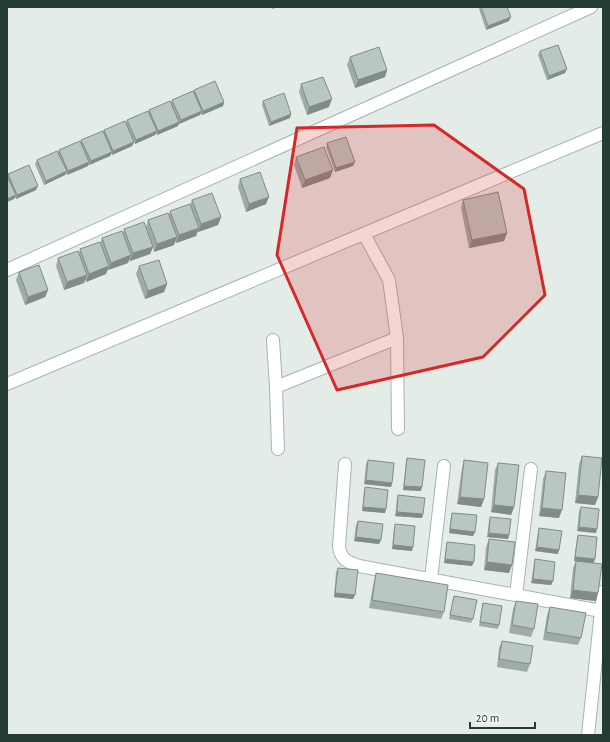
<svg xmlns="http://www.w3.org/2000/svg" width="610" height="742" font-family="'Alegreya Sans',sans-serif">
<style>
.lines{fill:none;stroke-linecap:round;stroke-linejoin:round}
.street-casing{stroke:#a7b4af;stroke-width:14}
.street{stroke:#fff;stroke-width:12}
.wall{fill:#9faba6}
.shaded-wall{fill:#828b87}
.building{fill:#b9c7c1;stroke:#828b87}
.marked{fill:#d62828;fill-opacity:0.2;stroke:#d62828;stroke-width:3;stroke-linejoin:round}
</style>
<rect width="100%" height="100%" fill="#e4ece8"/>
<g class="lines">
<defs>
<g id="street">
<polyline points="364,234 389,280 397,338 398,429"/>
<polyline points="7,270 591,7"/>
<polyline points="273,340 276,387 397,338"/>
<polyline points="7,384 603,133"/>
<polyline points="276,387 278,449"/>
<path d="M 345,464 L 339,547 C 341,560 348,562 359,566 L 601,611"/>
<polyline points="431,579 444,466"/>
<polyline points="516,595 531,469"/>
<polyline points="588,735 603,592"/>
</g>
</defs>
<use href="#street" class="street-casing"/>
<use href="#street" class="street"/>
</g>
<g class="wall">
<polygon points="480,7 507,7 509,21 486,30 479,9"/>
<polygon points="540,51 565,73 547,80 538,55"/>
<polygon points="350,57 387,70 385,77 355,88 347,65"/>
<polygon points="301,84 329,107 307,115 299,92"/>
<polygon points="194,90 224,102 223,106 202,115 201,113 200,115 179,124 179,123 178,126 157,135 156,133 155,135 135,144 134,142 132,146 112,155 111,153 110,156 89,165 89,163 88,166 67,175 66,173 65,175 44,185 35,164 37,160 58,152 59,150 81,142 81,140 103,132 104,130 126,123 127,120 148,112 149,110 171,102 172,100 193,92"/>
<polygon points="263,101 290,118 269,126 262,105"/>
<polygon points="327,143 353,166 335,172 326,147"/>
<polygon points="296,157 330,178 302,188 294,165"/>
<polygon points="8,174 36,190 16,199 15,197 14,199 7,202 7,176"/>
<polygon points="240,179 266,204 246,212 238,187"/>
<polygon points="192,200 221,217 218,225 198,232 198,230 196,236 176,243 175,240 174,245 154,252 153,247 150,254 130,261 129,259 128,263 108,270 108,269 106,274 86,282 85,279 84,283 64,290 56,266 58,258 79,253 80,249 100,244 102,238 123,233 124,229 146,227 148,220 169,215 170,211 190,205"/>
<polygon points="463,200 507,233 504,241 469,248 461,208"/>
<polygon points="139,266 167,284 164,292 145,299 136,274"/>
<polygon points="19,272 48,290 45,297 25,305 16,280"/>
<polygon points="582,456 598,497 595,505 575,503 579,464"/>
<polygon points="407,458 421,491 403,490 406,462"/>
<polygon points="368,460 392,483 391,487 364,484 366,464"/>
<polygon points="464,460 484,499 481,507 457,504 462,468"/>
<polygon points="498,463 514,507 511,515 491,512 495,470"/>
<polygon points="546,471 559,518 539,516 543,479"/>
<polygon points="365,487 385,513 362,511 364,491"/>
<polygon points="398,495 423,514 422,518 395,516 397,499"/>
<polygon points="581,507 596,533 577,531 579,511"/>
<polygon points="452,513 475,532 473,536 449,533 451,517"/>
<polygon points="490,517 509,535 508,539 487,537 489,521"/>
<polygon points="358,521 381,540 379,544 354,541 356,525"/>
<polygon points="395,524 412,551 392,549 394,528"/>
<polygon points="539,528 558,554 535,551 538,532"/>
<polygon points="578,535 595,559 594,563 598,593 596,601 570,598 573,568 576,561 574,561 577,539"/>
<polygon points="489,539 512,565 509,573 484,570 486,547"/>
<polygon points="447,542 472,566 444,563 446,546"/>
<polygon points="535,559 553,581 551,585 531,583 534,563"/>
<polygon points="338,568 353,599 334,597 336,572"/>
<polygon points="376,573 444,612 441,619 369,608 374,581"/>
<polygon points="454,596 473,619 471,623 449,619 453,600"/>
<polygon points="516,601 534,629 531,637 509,633 513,609"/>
<polygon points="483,603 499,625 498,629 479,626 482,607"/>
<polygon points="550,607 581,638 578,645 543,640 547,615"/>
<polygon points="502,641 530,664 527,672 497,667 499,648"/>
</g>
<g class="shaded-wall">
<polygon points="273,7 278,7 272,9"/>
<polygon points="511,17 509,21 486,30 488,26"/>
<polygon points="567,69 565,73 547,80 549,76"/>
<polygon points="387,70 385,77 355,88 358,80"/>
<polygon points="332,99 329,107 307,115 309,107"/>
<polygon points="224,102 223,106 202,115 203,111"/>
<polygon points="202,111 200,115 179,124 181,120"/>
<polygon points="291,114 290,118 269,126 271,122"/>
<polygon points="179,122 178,126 157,135 158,131"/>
<polygon points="157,131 155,135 135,144 136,140"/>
<polygon points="134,142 132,146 112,155 113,151"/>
<polygon points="112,152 110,156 89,165 91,161"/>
<polygon points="89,162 88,166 67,175 68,171"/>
<polygon points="355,162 353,166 335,172 336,168"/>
<polygon points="333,170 330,178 302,188 305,180"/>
<polygon points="67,171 65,175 44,185 46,181"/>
<polygon points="38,186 36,190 16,199 17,195"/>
<polygon points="16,195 14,199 7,202 7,199"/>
<polygon points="269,197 266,204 246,212 249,204"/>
<polygon points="221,217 218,225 198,232 201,224"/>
<polygon points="199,228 196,236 176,243 179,235"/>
<polygon points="507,233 504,241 469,248 472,240"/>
<polygon points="177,237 174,245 154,252 157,244"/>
<polygon points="153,247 150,254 130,261 133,253"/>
<polygon points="131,255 128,263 108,270 111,263"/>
<polygon points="109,266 106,274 86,282 89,274"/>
<polygon points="87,275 84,283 64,290 67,282"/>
<polygon points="167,284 164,292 145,299 148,291"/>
<polygon points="48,290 45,297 25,305 28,297"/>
<polygon points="366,480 392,483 391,487 364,484"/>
<polygon points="404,486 422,487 421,491 403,490"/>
<polygon points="578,495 598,497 595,505 575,503"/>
<polygon points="460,497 484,499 481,507 457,504"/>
<polygon points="494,505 514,507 511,515 491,512"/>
<polygon points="363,507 386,509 385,513 362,511"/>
<polygon points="542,508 562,510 559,518 539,516"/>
<polygon points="397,512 423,514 422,518 395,516"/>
<polygon points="579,527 597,529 596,533 577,531"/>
<polygon points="450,529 475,532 473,536 449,533"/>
<polygon points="489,533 509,535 508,539 487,537"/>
<polygon points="356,537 381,540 379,544 354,541"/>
<polygon points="393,545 413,547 412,551 392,549"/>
<polygon points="537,547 559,550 558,554 535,551"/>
<polygon points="575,557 595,559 593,563 574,561"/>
<polygon points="445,559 474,562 472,566 444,563"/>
<polygon points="487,562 512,565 509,573 484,570"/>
<polygon points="533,579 553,581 551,585 531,583"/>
<polygon points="573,590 598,593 596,601 570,598"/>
<polygon points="335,593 355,595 353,599 334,597"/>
</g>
<g class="building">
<polygon points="481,7 507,7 511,17 488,26"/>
<polygon points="558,45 567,69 549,76 540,51"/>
<polygon points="379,47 387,70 358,80 350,57"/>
<polygon points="323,77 332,99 309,107 301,84"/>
<polygon points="215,81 224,102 203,111 194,90"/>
<polygon points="193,91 202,111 181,120 172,100"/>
<polygon points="284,93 291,114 271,122 263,101"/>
<polygon points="170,101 179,122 158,131 149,110"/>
<polygon points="148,111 157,131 136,140 127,120"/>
<polygon points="125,121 134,142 113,151 104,130"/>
<polygon points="103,131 112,152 91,161 81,140"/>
<polygon points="346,137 355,162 336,168 327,143"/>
<polygon points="80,141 89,162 68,171 59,150"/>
<polygon points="324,147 333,170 305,180 296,157"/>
<polygon points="57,151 67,171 46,181 37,160"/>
<polygon points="29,165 38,186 17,195 8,174"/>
<polygon points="260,172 269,197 249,204 240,179"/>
<polygon points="7,176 16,195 7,199"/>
<polygon points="498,192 507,233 472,240 463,200"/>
<polygon points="212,193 221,217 201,224 192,200"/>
<polygon points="190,204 199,228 179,235 170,211"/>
<polygon points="168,213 177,237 157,244 148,220"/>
<polygon points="144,222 153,247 133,253 124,229"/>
<polygon points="122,231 131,255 111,263 102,238"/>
<polygon points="100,242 109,266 89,274 80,249"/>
<polygon points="78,251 87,275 67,282 58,258"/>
<polygon points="159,260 167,284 148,291 139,266"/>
<polygon points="39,265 48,290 28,297 19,272"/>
<polygon points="582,456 602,458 598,497 578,495"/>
<polygon points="407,458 425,460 422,487 404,486"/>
<polygon points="368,460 394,463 392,483 366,480"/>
<polygon points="464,460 488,463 484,499 460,497"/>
<polygon points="498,463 519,465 514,507 494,505"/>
<polygon points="546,471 566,473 562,510 542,508"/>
<polygon points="365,487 388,490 386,509 363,507"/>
<polygon points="398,495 425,498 423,514 397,512"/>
<polygon points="581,507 599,509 597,529 579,527"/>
<polygon points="452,513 477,515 475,532 450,529"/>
<polygon points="490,517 511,519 509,535 489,533"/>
<polygon points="358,521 383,524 381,540 356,537"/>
<polygon points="395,524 415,526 413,547 393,545"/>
<polygon points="539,528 562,531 559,550 537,547"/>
<polygon points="578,535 597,537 595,559 575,557"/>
<polygon points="489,539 515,542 512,565 487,562"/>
<polygon points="447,542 475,545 474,562 445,559"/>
<polygon points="535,559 555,562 553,581 533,579"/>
<polygon points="576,561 602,564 598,593 573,590"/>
<polygon points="338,568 358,570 355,595 335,593"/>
<polygon points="376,573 448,585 444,612 372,600"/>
<polygon points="454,596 477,600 473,619 450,615"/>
<polygon points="516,601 538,604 534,629 512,625"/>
<polygon points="483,603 502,606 499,625 480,622"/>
<polygon points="550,607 586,613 581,638 546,632"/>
<polygon points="502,641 533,646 530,664 499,659"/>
</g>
<path class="marked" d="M 434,125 L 524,189 L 545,295 L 483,357 L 337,390 L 277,255 L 297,128 Z"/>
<rect width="610" height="742" fill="none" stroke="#253c35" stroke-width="16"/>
<path d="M470 722v6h65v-6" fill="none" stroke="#253c35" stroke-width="2"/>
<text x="476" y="722" font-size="12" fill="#253c35" stroke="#f4f9f6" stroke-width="3" paint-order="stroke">20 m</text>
</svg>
